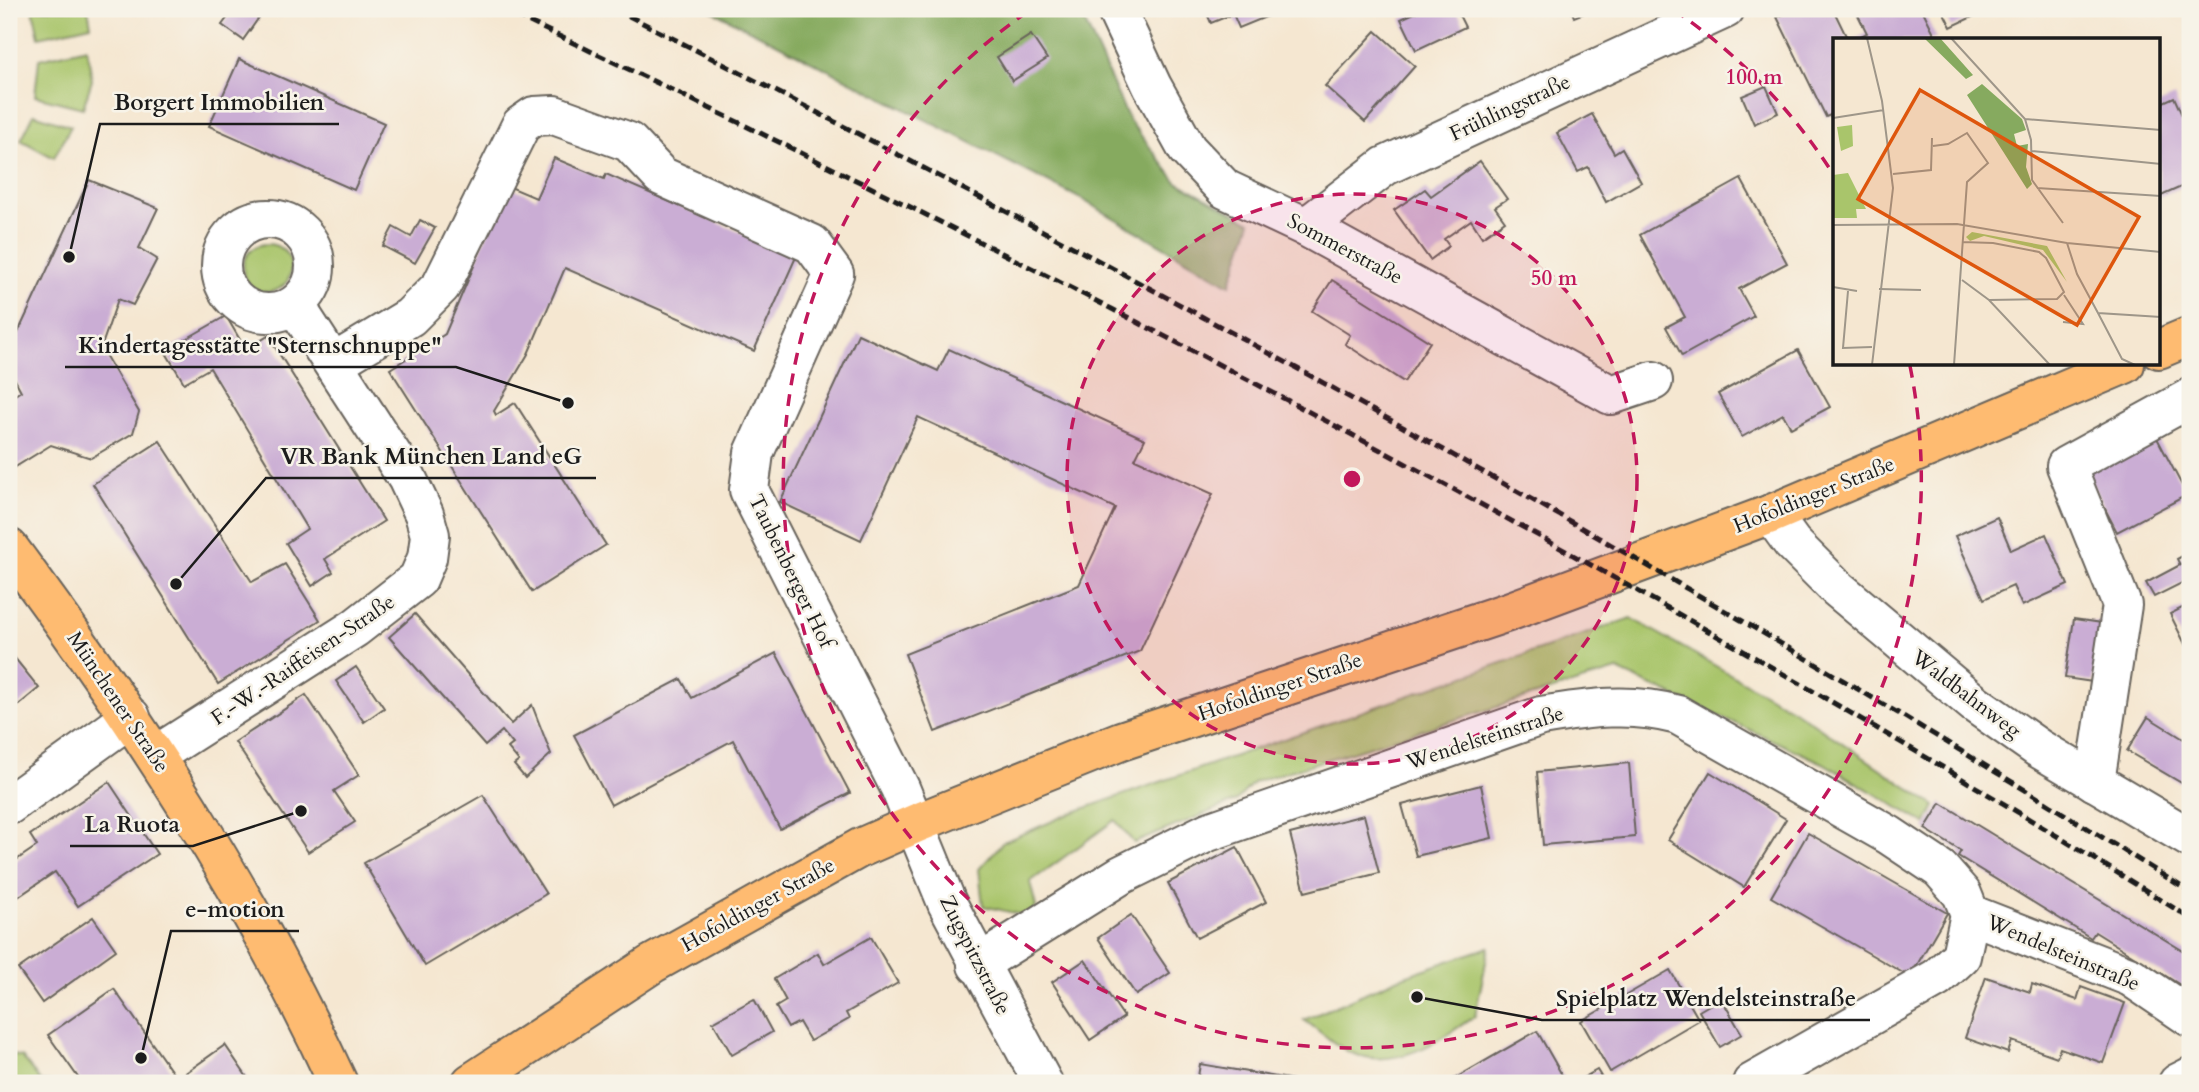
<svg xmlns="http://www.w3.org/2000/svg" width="2199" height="1092" font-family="Cardo,serif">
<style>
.green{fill:#a9c56b;stroke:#627044;stroke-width:2}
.forest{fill:#86aa5f;stroke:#51633e;stroke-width:2}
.building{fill:#caadd4}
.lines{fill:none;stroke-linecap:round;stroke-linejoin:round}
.minor-casing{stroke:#68635b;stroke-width:42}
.major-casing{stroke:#68635b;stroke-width:42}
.minor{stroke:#fff;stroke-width:38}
.major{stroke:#febb71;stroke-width:38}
.rail{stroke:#1c1c1c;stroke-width:5;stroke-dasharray:10 5;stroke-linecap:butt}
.ring{fill:none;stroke:#c2185b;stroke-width:3.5;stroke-dasharray:12 9}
.labels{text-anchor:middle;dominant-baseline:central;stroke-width:5;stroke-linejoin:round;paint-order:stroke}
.street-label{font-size:21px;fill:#1c1c1c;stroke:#f7f3e8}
.inset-road{fill:none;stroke:#9e9689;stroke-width:2}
.view{fill:#de560d;fill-opacity:0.15;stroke:#de560d;stroke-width:3.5}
.inset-edge{fill:none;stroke:#1c1c1c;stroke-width:3.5}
.centre{fill:#c2185b;stroke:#f7f3e8;stroke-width:3.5}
.ring-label{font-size:21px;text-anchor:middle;font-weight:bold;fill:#c2185b;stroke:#f7f3e8;stroke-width:5;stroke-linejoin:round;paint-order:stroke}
.leader{fill:none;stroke:#1c1c1c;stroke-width:2.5}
.callout-dot{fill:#1c1c1c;stroke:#f7f3e8;stroke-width:2.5}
.callout-label{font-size:23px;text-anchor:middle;font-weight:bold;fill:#1c1c1c;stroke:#f7f3e8;stroke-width:5;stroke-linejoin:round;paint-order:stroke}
</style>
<rect width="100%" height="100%" fill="#f7f3e8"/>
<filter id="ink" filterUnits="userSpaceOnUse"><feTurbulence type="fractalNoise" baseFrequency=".0143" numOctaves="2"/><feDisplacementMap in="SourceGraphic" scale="14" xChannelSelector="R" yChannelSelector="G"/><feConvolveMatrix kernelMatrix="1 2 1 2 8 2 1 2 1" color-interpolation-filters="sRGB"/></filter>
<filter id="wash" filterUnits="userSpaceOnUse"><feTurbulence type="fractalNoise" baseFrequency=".00686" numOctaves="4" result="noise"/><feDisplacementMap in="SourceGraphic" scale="28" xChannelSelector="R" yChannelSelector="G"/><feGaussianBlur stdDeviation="1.57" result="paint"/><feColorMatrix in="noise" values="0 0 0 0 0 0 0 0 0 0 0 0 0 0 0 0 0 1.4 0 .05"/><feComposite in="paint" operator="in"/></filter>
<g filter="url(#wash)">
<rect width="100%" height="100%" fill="#f5e7d1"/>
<g class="green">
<polygon points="33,9 88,9 91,25 39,37"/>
<polygon points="87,48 92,80 83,108 35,96 39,59"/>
<polygon points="34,114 71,126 54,158 21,140"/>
<circle cx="267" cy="268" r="24"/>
<polygon points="1631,618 1797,712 1935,806 1926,824 1823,763 1617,670 1254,782 1236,801 1134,843 1115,820 1030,882 1036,907 1027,916 983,906 979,869 1003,842 1074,812"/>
<path d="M 1489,947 L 1475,1016 C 1440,1040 1399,1070 1354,1054 C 1337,1048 1319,1030 1304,1020 L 1399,978 Z"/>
<polygon points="9,1054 22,1057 41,1082 53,1083 9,1083"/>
</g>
<polygon class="forest" points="709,9 1079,9 1129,120 1177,182 1251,222 1230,285 1081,199"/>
<g id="blocks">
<g class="building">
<polygon points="234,9 265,9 243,40 222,25"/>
<polygon points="1205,9 1285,9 1239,28 1233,14 1211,23"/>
<polygon points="1423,9 1456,9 1465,27 1416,50 1401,19"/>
<polygon points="1571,9 1594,9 1574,17"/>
<polygon points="1795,9 1833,9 1848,40 1835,40 1835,113 1826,117 1777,17"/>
<polygon points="1855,9 1922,9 1936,37 1931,40 1853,40 1867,33"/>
<polygon points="1942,9 1989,9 1951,27"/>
<polygon points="1376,31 1415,66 1365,122 1325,86"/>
<polygon points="1031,35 1047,59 1012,81 997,57"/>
<polygon points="239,59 384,123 354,190 209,126"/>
<polygon points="1766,86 1778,113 1754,124 1742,96"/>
<polygon points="2174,97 2190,133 2190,183 2159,197 2159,104"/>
<polygon points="1592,114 1614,153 1622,148 1641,182 1606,202 1588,167 1578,172 1557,133"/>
<polygon points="554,158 604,179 606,174 796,257 754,351 565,268 528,354 494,411 496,415 515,403 606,545 532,592 390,369 445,334 508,186 536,198"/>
<polygon points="1480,161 1507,199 1495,207 1505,221 1482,237 1471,220 1444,239 1449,246 1430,260 1394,210 1425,189 1431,196"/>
<polygon points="1741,179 1787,263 1739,289 1754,316 1682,356 1666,327 1685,317 1640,235"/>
<polygon points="89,180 158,208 139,248 157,259 133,305 118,299 101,348 139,412 133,433 91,458 51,445 12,469 9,463 9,399 21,391 9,368 9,352"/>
<polygon points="420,220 435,228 415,263 383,246 393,227 411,237"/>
<polygon points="1332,280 1430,342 1404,382 1345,344 1350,335 1312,311"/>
<polygon points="226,316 246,350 268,336 384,521 325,559 333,572 312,586 286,543 307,529 210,368 184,383 165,351"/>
<polygon points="858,334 938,371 949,349 1145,439 1135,459 1213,494 1140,651 935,732 905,654 1079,585 1115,508 918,417 861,540 780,502"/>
<polygon points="1798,350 1830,407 1791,428 1783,414 1742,437 1718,394"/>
<polygon points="2156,436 2187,495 2117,532 2086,472"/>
<polygon points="160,441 252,582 285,564 320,620 218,684 93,484"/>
<polygon points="1997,517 2011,550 2046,534 2068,585 2022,606 2013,586 1984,599 1955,536"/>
<polygon points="2190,552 2190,579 2154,597 2146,583 2180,565 2177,559"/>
<polygon points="2190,604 2190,654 2170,614"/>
<polygon points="415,614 511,724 532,705 551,754 525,778 514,765 519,761 508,748 513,744 502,731 485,746 389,637"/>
<polygon points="2074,619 2102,623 2093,682 2065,678"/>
<polygon points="9,651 39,688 9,713"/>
<polygon points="776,653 850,793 780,829 733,740 611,805 574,735 681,679 692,698"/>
<polygon points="356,667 384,708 364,722 336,681"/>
<polygon points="306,695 359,775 334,791 355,822 308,852 235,742"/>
<polygon points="2148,717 2190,743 2190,788 2127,751"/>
<polygon points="1629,763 1635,837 1543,845 1537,772"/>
<polygon points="1710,772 1786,819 1744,887 1668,840"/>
<polygon points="109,782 157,854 78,906 55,872 9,903 9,865 37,846 30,835"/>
<polygon points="1481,785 1492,838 1416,856 1402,805"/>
<polygon points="483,795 546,894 425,966 364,863"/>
<polygon points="1941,803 2190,955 2190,991 2095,932 2091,938 1958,856 1961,851 1925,829"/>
<polygon points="1364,815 1379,873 1305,892 1290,834"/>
<polygon points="1808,833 1947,913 1910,977 1771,897"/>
<polygon points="1237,847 1266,902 1197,938 1168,883"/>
<polygon points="1131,915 1170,973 1136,995 1098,938"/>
<polygon points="93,917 116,950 42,1003 18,969"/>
<polygon points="871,937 898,983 846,1013 849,1019 810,1041 799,1022 788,1028 776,1007 786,1001 774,979 818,953 824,964"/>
<polygon points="1085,960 1124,1017 1090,1040 1052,982"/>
<polygon points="1670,970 1699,1020 1610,1072 1581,1021"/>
<polygon points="1986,977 2030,992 2032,984 2077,1000 2081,987 2125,1003 2103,1063 2060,1048 2057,1057 2012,1041 2008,1053 1965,1038"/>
<polygon points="114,989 177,1079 225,1045 251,1083 82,1083 48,1035"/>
<polygon points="1721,998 1742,1034 1720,1047 1699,1011"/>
<polygon points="754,999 772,1032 732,1055 713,1022"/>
<polygon points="1537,1031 1566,1082 1447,1083"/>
<polygon points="1200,1064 1307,1082 1307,1083 1197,1083"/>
<polygon points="1597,1070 1605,1083 1574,1083"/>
</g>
</g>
</g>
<g filter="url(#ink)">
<use href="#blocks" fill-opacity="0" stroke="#68635b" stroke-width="2"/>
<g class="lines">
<defs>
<g id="minor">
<polyline points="1116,9 1152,86 1187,149 1225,189 1306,227 1611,395 1653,381"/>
<circle cx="268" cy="266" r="47"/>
<polyline points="1306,227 1385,166 1725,9"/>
<polyline points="334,363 410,317 441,286 521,125 534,116 554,115 629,142 661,176 812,244 834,274 754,453 749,490 900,788 947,903 1043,1083"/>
<polyline points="1771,514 1792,543 1838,589 1974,703 2038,748 2190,838"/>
<polyline points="156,755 355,628 418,579 427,558 430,535 424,514 407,478 295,305"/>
<polyline points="2095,782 2122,605 2066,466 2190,398"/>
<polyline points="9,805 131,717"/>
<polyline points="1970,914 2131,977 2190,1017"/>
<path d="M 977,965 L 1121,875 L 1208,832 L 1541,716 C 1588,708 1631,702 1678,715 L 1889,835 L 1940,869 L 1962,894 L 1970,914 L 1961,956 L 1937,978 L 1752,1083"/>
<polyline points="2178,1083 2190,1077"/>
</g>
<g id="major">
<polyline points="2159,349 2190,336"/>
<path d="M 9,548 C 134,716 250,892 338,1083"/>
<polyline points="471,1083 652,964 860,848 917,823 1121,741 1508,612 1771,514 2125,364"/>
</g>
</defs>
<use href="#minor" class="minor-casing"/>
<use href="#major" class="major-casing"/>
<use href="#minor" class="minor"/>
<use href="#major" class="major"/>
<g class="rail">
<path d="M 502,9 C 1080,282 1648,579 2190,918"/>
<path d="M 615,9 C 1152,281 1680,572 2190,892"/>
</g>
</g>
</g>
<circle cx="1352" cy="479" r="285" fill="#c2185b" fill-opacity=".12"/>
<g class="ring">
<circle cx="1352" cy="479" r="285"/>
<path d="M1674 10A569 569 0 0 1 1835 177M1910 366A569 569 0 1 1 1030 10"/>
</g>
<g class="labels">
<g class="street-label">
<text transform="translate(1510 108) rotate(-25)">Frühlingstraße</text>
<text transform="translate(1345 249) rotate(28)">Sommerstraße</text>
<text transform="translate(1814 495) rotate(-22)">Hofoldinger Straße</text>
<text transform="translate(791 571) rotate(64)">Taubenberger Hof</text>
<text transform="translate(303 660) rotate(-34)">F.-W.-Raiffeisen-Straße</text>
<text transform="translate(1280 687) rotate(-19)">Hofoldinger Straße</text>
<text transform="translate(1966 694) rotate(37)">Waldbahnweg</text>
<text transform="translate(118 702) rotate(56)">Münchener Straße</text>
<text transform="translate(1485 738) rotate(-18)">Wendelsteinstraße</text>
<text transform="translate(758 905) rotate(-29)">Hofoldinger Straße</text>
<text transform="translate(2063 953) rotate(23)">Wendelsteinstraße</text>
<text transform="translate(975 955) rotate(63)">Zugspitzstraße</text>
</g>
</g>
<g transform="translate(1833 38)">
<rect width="327" height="327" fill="#f5e7d1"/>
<path d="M 19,87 L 20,108 L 8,113 L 4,89 ZM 15,135 L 33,171 L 23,171 L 24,180 L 0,180 L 0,137 ZM 139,194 L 214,208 L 234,244 L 210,212 L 151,198 L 137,203 L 133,199 Z" fill="#a9c56b"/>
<path d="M 91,0 L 107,0 L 140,37 L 133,41 ZM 149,46 L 189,81 L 193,92 L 181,96 L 184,108 L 195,106 L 193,129 L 199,146 L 194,151 L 134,57 Z" fill="#86aa5f"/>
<path class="inset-road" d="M 34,0 L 49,63 L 60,150 L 39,327M 118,0 L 192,81 L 198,102 L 199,142 L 230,185M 0,80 L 51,72M 192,81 L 328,92M 100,108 L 115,106 L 134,95 L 155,125 L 134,144 L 121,327M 199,113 L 328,126M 60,136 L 98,132 L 99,100M 204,150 L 328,158M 0,187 L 124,186 L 234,205 L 328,214M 129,204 L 160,205 L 206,214 L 213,220 L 231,254 L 224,261 L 156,262M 234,205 L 244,236 L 265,275 L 328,279M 129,242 L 156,262 L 217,327M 0,249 L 24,253M 46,251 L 88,252M 15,253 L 10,310 L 39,309M 265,275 L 289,321 L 302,327M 230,284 L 250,286 L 231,257"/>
<path class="view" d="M 87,52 L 306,179 L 244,287 L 25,161 Z"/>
<rect width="327" height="327" class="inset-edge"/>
</g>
<circle cx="1352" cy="479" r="10" class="centre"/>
<g class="ring-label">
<text x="1754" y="84">100 m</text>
<text x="1554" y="285">50 m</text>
</g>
<path class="leader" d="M69 257L100 124H339M568 403L456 367H65M176 584L266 478H596M301 811L193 846H70M141 1058L171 931H299M1417 997L1542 1020H1870"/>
<g class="callout-dot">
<circle cx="69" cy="257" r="7"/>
<circle cx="568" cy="403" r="7"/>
<circle cx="176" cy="584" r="7"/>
<circle cx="301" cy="811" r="7"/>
<circle cx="141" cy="1058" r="7"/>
<circle cx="1417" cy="997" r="7"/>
</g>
<g class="callout-label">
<text x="219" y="110">Borgert Immobilien</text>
<text x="260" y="353">Kindertagesstätte "Sternschnuppe"</text>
<text x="431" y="464">VR Bank München Land eG</text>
<text x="132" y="832">La Ruota</text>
<text x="235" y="917">e-motion</text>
<text x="1706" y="1006">Spielplatz Wendelsteinstraße</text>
</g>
<rect width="2199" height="1092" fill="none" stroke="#f7f3e8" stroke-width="35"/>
</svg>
